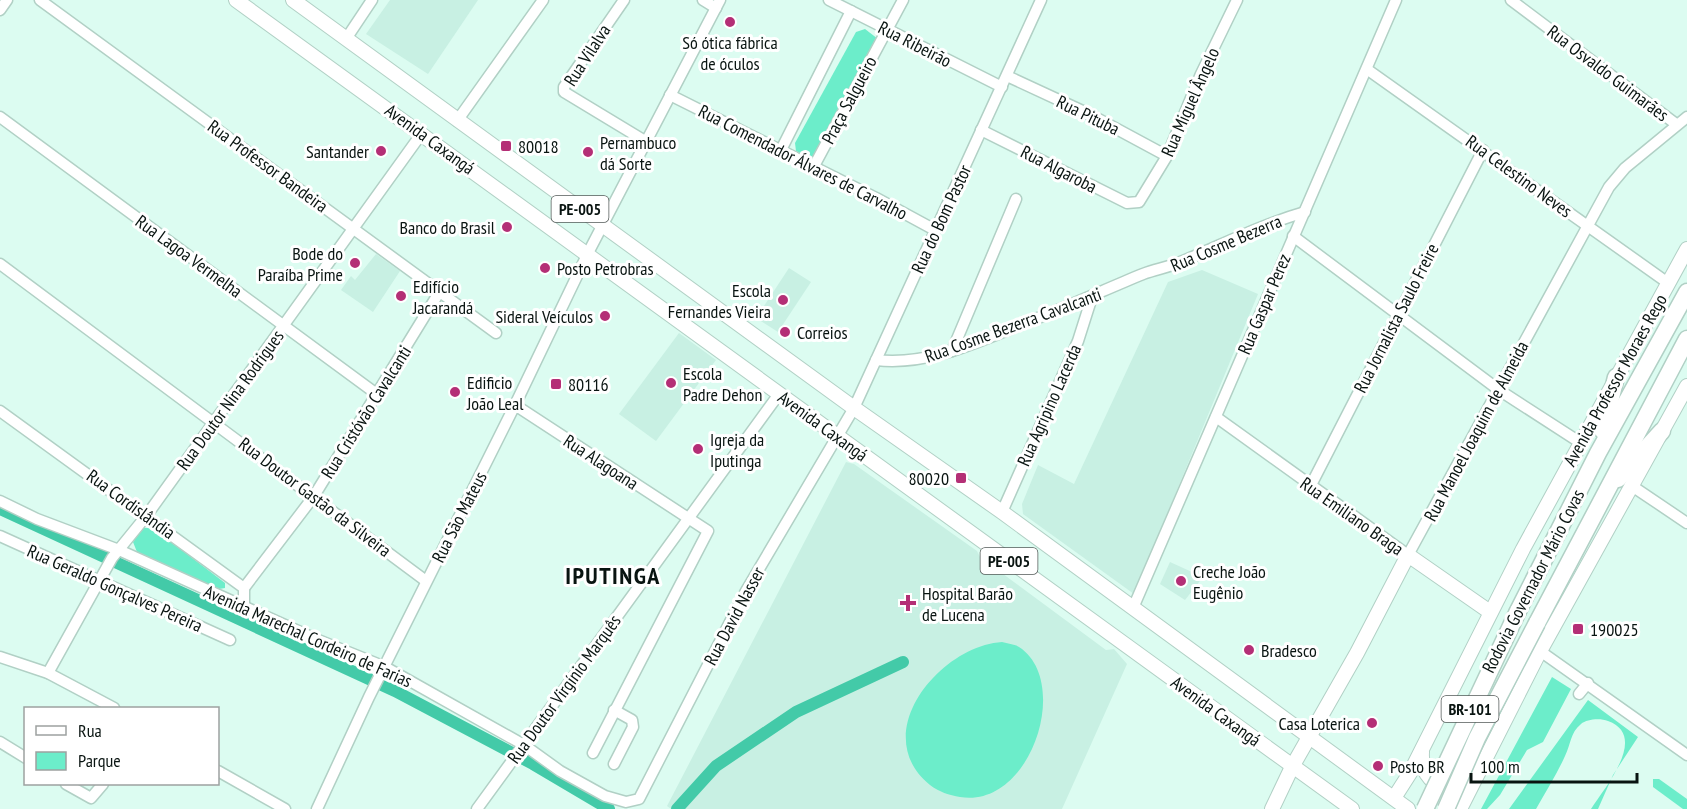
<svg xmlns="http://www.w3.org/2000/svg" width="1687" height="809" font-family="'PT Sans Narrow',sans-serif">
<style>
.built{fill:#c8f0e3}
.green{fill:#6cedca}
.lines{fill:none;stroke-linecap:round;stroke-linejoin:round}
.canal{stroke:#43caa8;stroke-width:12}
.minor-casing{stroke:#b1d0c5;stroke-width:13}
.major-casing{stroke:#b1d0c5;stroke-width:16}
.highway-casing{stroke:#b1d0c5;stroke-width:19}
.minor{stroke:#fff;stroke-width:10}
.major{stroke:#fff;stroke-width:14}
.highway{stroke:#fff;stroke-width:16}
.highway-bridge-casing{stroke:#b1d0c5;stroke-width:19;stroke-linecap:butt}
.highway-bridge{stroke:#fff;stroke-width:16}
.poi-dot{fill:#b42f76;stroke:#fff;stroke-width:2}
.labels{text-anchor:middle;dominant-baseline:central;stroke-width:6;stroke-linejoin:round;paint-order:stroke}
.shield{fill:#fff;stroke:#535a58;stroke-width:1.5}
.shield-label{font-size:16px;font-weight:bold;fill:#091411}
.poi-label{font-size:18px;fill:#091411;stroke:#fff;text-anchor:start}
.street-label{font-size:18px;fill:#091411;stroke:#fff}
.district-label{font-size:24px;font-weight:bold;letter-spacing:1.5px;fill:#091411;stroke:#fff}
</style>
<rect width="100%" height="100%" fill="#dcfcf1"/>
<g class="built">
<polygon points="390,0 478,0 428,74 366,34"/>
<polygon points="376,254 400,271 373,312 341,290 351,276 355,280"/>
<polygon points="789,268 811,282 778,332 756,318"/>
<polygon points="1202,270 1258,294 1134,594 1023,514 1022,504 1038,465 1074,484 1168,282"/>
<polygon points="679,333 716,360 656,441 619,414"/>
<polygon points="846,462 854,464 977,551 980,557 1106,650 1114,649 1127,664 1062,809 671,809 667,806"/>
<polygon points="1170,562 1203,577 1185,600 1160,584"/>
</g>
<g class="green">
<polygon points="865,29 878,39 814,157 809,158 796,151 795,143 856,32"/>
<polygon points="143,528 153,528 225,583 225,588 219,589 137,552 133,542"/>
<path d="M 1002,642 C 1008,644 1015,644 1019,647 C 1072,681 1031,809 960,797 C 949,795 939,792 930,785 C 867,734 940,646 1002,642 Z"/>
<polygon points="1552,677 1571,689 1543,742 1527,750 1500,795 1487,809 1481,809"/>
<path d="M 1588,700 L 1638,737 L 1613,775 L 1598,809 L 1591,809 C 1605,787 1649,736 1608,721 C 1600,718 1587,719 1581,724 C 1570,733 1571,744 1565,756 C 1557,774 1546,791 1536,809 L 1509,809 Z"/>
<polygon points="1653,779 1659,779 1687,799 1687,809 1683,809 1653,787"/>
</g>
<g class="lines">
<g class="canal">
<polyline points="0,509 395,691 533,764 609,809"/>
<polyline points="677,809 716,766 796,712 903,662"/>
</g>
<defs>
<g id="minor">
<polyline points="40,0 496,333"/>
<polyline points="624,0 564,87 564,92 645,141"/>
<polyline points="703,0 716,8"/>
<polyline points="829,0 1002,87"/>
<polyline points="1511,0 1676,124"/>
<polyline points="0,10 7,0"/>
<polyline points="346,39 372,0"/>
<polyline points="1368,70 1668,283"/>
<polyline points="1007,76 1089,114 1167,156"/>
<polyline points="670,95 876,198 935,230"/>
<polyline points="0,117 378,395"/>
<polyline points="457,121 543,0"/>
<polyline points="981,130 1127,203 1139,202 1167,156 1201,74 1237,0"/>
<polyline points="781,150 851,11"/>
<polyline points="813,168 903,0"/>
<polyline points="1293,236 1499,390 1581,443"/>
<polyline points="0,264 426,581"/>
<polyline points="952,351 1016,199"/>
<path d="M 876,360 C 929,366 977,342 1025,323 C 1065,308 1104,290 1143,274 C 1156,269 1170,267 1183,261 C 1224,244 1263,224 1305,212"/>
<polyline points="515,405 708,531 593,753"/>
<polyline points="0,411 244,588 244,607"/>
<polyline points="1216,417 1408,555 1609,187 1625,168 1687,117"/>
<polyline points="1632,486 1687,523"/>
<polyline points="1310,487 1483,150"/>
<polyline points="0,501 37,519 119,550 318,640 385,667 524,745 560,771 605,796 626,802 639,799 746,591 854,408 1041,0"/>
<polyline points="1002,512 1078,341 1092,297"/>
<polyline points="0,536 230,640"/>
<polyline points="244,588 314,496 440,291"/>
<polyline points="1133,608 1396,0"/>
<polyline points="1540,651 1687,755"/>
<polyline points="0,657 48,673 114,708"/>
<polyline points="48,673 112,558 147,515 422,133"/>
<polyline points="1579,694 1588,683"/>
<polyline points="0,742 26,758"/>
<polyline points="614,764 633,727 632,720 614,710"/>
<polyline points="218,771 285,809"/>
<polyline points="66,784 91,798 103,784"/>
<polyline points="317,809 369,697 515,405 588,253 720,0"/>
<polyline points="477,809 779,394"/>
</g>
<g id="major">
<polyline points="236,0 1352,809"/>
<polyline points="293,0 854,408 1002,512 1408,809"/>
<path d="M 1422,752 C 1421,769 1428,782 1445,787"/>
<polyline points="1394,798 1410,773 1523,549 1687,249"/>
<polyline points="1272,809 1292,767 1357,653 1408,555 1490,612"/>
<polyline points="1460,809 1540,651 1687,386"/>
</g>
<g id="highway">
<polyline points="1603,431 1616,377"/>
<polyline points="1618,479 1662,431"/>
<polyline points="1518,611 1598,453 1687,292"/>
<polyline points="1537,623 1687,339"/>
</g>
</defs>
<use href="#minor" class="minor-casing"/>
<use href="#major" class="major-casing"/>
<use href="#highway" class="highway-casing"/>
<use href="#minor" class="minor"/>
<use href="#major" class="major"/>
<use href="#highway" class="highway"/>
<defs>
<g id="highway-bridge">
<polyline points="1425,809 1518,611"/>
<polyline points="1446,809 1477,738 1537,623"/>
</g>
</defs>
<use href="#highway-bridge" class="highway-bridge-casing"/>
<use href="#highway-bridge" class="highway-bridge"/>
</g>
<g class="poi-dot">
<circle cx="730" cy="22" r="6"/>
<rect x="500" y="140" width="12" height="12" rx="3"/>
<circle cx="381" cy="151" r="6"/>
<circle cx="588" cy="152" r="6"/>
<circle cx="507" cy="227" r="6"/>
<circle cx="355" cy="263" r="6"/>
<circle cx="545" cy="268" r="6"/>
<circle cx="401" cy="296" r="6"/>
<circle cx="783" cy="300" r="6"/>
<circle cx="605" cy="316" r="6"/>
<circle cx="785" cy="332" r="6"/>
<circle cx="671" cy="383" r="6"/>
<rect x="550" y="378" width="12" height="12" rx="3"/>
<circle cx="455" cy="392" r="6"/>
<circle cx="698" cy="449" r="6"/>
<rect x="955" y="472" width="12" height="12" rx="3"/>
<circle cx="1181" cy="581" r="6"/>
<path d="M905 594h6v6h6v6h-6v6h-6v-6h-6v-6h6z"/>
<rect x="1572" y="623" width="12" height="12" rx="3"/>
<circle cx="1249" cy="650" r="6"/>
<circle cx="1372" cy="723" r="6"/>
<circle cx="1378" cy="766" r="6"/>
</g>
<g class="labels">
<g class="shield">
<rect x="551.5" y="196" width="57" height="26" rx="4.5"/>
<rect x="980.5" y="548" width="57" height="26" rx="4.5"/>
<rect x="1441.5" y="696" width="57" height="26" rx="4.5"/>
</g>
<g class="shield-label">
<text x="580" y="209">PE-005</text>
<text x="1009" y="561">PE-005</text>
<text x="1470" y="709">BR-101</text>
</g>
<g class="poi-label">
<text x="730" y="42" text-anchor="middle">Só ótica fábrica<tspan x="730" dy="21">de óculos</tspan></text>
<text x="600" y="142">Pernambuco<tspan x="600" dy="21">dá Sorte</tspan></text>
<text x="518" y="146">80018</text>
<text x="369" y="151" text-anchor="end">Santander</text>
<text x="495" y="227" text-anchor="end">Banco do Brasil</text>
<text x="343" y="253" text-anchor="end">Bode do<tspan x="343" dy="21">Paraíba Prime</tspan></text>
<text x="557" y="268">Posto Petrobras</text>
<text x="413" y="286">Edifício<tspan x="413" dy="21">Jacarandá</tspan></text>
<text x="771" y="290" text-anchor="end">Escola<tspan x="771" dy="21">Fernandes Vieira</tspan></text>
<text x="593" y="316" text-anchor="end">Sideral Veículos</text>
<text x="797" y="332">Correios</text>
<text x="683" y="373">Escola<tspan x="683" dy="21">Padre Dehon</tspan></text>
<text x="467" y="382">Edificio<tspan x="467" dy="21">João Leal</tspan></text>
<text x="568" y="384">80116</text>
<text x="710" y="439">Igreja da<tspan x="710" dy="21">Iputinga</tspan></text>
<text x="949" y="478" text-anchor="end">80020</text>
<text x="1193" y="571">Creche João<tspan x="1193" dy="21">Eugênio</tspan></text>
<text x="922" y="593">Hospital Barão<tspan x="922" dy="21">de Lucena</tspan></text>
<text x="1590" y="629">190025</text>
<text x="1261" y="650">Bradesco</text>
<text x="1360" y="723" text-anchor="end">Casa Loterica</text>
<text x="1390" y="766">Posto BR</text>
</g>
<g class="street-label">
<text transform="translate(915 44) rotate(27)">Rua Ribeirão</text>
<text transform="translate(587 55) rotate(-57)">Rua Vilalva</text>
<text transform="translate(1608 73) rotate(37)">Rua Osvaldo Guimarães</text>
<text transform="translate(849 100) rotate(-62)">Praça Salgueiro</text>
<text transform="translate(1190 102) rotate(-66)">Rua Miguel Ângelo</text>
<text transform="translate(1088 115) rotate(26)">Rua Pituba</text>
<text transform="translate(430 139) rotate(36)">Avenida Caxangá</text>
<text transform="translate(803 162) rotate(27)">Rua Comendador Álvares de Carvalho</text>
<text transform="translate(268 166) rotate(36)">Rua Professor Bandeira</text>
<text transform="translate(1059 169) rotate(27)">Rua Algaroba</text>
<text transform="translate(1519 176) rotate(36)">Rua Celestino Neves</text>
<text transform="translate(941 219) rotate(-65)">Rua do Bom Pastor</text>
<text transform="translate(1226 243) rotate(-23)">Rua Cosme Bezerra</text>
<text transform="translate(189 256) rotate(36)">Rua Lagoa Vermelha</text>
<text transform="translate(1264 304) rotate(-67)">Rua Gaspar Perez</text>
<text transform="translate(1396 318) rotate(-63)">Rua Jornalista Saulo Freire</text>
<text transform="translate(1013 325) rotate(-20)">Rua Cosme Bezerra Cavalcanti</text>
<text transform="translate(1615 380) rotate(-61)">Avenida Professor Moraes Rego</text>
<text transform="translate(230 400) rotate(-54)">Rua Doutor Nina Rodrigues</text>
<text transform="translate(1049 405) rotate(-66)">Rua Agripino Lacerda</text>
<text transform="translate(366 412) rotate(-58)">Rua Cristóvão Cavalcanti</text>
<text transform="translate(823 426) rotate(36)">Avenida Caxangá</text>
<text transform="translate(1476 431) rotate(-62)">Rua Manoel Joaquim de Almeida</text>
<text transform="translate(601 462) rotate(33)">Rua Alagoana</text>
<text transform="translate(315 497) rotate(37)">Rua Doutor Gastão da Silveira</text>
<text transform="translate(131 504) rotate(36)">Rua Cordislândia</text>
<text transform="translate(1352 516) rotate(35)">Rua Emiliano Braga</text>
<text transform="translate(459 517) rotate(-63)">Rua São Mateus</text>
<text transform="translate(1533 581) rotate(-63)">Rodovia Governador Mário Covas</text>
<text transform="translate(115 588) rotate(24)">Rua Geraldo Gonçalves Pereira</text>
<text transform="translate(734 616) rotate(-62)">Rua David Nasser</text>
<text transform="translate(308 636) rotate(24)">Avenida Marechal Cordeiro de Farias</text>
<text transform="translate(564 689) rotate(-54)">Rua Doutor Virgínio Marquês</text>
<text transform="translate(1216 711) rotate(36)">Avenida Caxangá</text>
</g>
<g class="district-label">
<text x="613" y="575">IPUTINGA</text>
</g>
</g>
<rect x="24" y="707" width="195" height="78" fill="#ffffff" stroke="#9da1a0" stroke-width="1.5"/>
<rect x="36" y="726" width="30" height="9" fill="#ffffff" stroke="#9da1a0" stroke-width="1.5"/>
<text x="78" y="737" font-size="18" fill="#091411">Rua</text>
<rect x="36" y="752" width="30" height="18" fill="#6cedca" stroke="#9da1a0" stroke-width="1.5"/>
<text x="78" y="767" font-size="18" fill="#091411">Parque</text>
<path d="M1471 773v9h166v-9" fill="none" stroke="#091411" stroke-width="3"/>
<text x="1480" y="773" font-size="18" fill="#091411" stroke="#ffffff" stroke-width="4.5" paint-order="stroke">100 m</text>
</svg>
